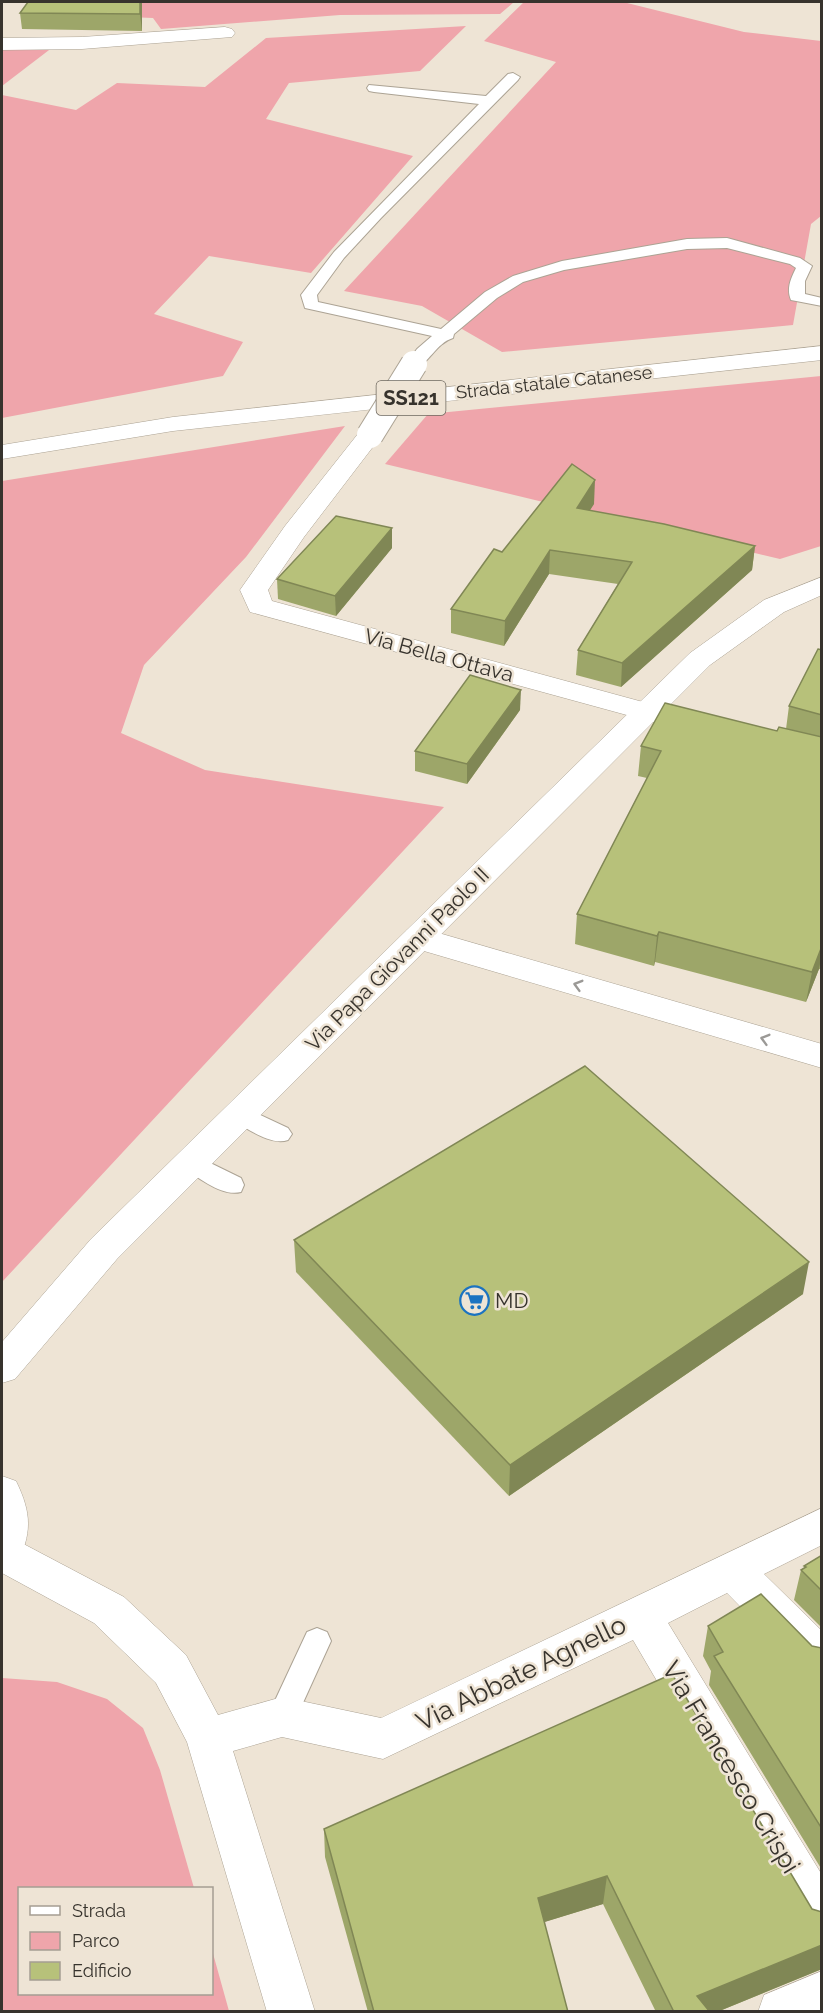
<svg xmlns="http://www.w3.org/2000/svg" width="823" height="2013" font-family="Raleway,sans-serif">
<style>
.green{fill:#efa5ab}
.lines{fill:none;stroke-linecap:round;stroke-linejoin:round}
.service-casing{stroke:#aca394;stroke-width:2}
.minor-casing{stroke:#aca394;stroke-width:1}
.tertiary-casing{stroke:#aca394;stroke-width:1}
.primary-casing{stroke:#aca394;stroke-width:1}
.service{fill:#fff;fill-rule:evenodd}
.minor{fill:#fff;fill-rule:evenodd}
.tertiary{fill:#fff;fill-rule:evenodd}
.primary{fill:#fff;fill-rule:evenodd}
.minor-bridge-casing{stroke:#aca394;stroke-width:28;stroke-linecap:butt}
.minor-bridge{stroke:#fff;stroke-width:26}
.wall{fill:#9da669}
.shaded-wall{fill:#808755}
.building{fill:#b7c17a;stroke:#808755;stroke-width:1.5}
.oneway{stroke:#9b9996}
.labels{text-anchor:middle;dominant-baseline:central;stroke-width:5;stroke-linejoin:round;paint-order:stroke}
.far-street-label{font-size:18px;fill:#37332d;stroke:#eee4d5}
.shield{fill:#eee4d5;stroke:#6e685f;stroke-width:1.5}
.shield-label{font-size:20px;font-weight:bold;fill:#37332d}
.street-label{font-size:21px;fill:#37332d;stroke:#eee4d5}
.poi-label{font-size:21px;fill:#37332d;stroke:#eee4d5;text-anchor:start}
.near-street-label{font-size:26px;fill:#37332d;stroke:#eee4d5}
</style>
<rect width="100%" height="100%" fill="#eee4d5"/>
<g class="green">
<polygon points="140,2 514,2 500,14 340,15 161,29 153,18 128,17"/>
<polygon points="524,2 623,2 744,32 821,41 821,216 811,224 793,325 502,352 422,306 344,291 556,62 484,41"/>
<polygon points="466,26 420,71 289,83 266,119 413,156 311,273 209,256 154,314 243,342 223,376 2,418 2,95 76,110 117,83 205,87 266,38"/>
<polygon points="2,47 53,47 2,86"/>
<polygon points="821,376 821,546 780,559 385,464 428,414"/>
<polygon points="345,426 246,557 144,665 121,733 205,770 444,807 2,1282 2,481"/>
<polygon points="2,1678 57,1682 107,1699 143,1728 160,1770 194,1888 20,1888 20,1994 212,1994 212,1950 229,2011 2,2011"/>
</g>
<g class="lines">
<defs>
<g id="service">
<path d="M 513,73 L 520,77 L 518,80 L 381,218 L 344,258 L 317,295 L 318,302 L 441,329 L 485,292 L 513,276 L 562,261 L 687,239 L 727,238 L 800,258 L 812,266 L 805,281 L 805,294 L 822,298 L 822,306 L 791,300 C 786,289 791,278 796,268 L 790,264 L 727,248 L 687,249 L 564,270 L 523,282 L 497,298 L 454,334 L 453,338 C 436,343 428,365 414,369 L 406,364 L 417,349 L 432,336 L 305,308 L 301,295 L 334,252 L 479,104 L 374,92 L 369,91 L 367,88 L 369,85 L 486,96 L 508,74 Z"/>
<path d="M 241,1106 L 288,1128 L 292,1134 L 288,1140 C 271,1146 249,1129 233,1121 L 229,1115 L 233,1109 Z"/>
<path d="M 192,1154 L 241,1178 L 244,1185 L 241,1192 C 222,1197 200,1178 184,1169 L 180,1163 L 184,1157 Z"/>
<polygon points="317,1628 327,1632 331,1641 292,1727 282,1731 272,1727 267,1717 272,1707 307,1632"/>
</g>
<g id="minor">
<polygon points="225,27 232,29 235,33 232,37 82,49 2,50 2,38 82,37"/>
<polygon points="370,428 379,430 382,435 304,537 268,590 272,601 687,714 691,720 687,726 677,729 667,726 250,612 240,590 285,526 361,430"/>
<polygon points="418,927 822,1044 822,1068 407,946 402,938 407,930"/>
<polygon points="822,1508 822,1545 764,1574 822,1631 822,1679 807,1674 727,1593 668,1623 822,1875 822,1941 806,1935 633,1640 383,1759 282,1737 233,1751 315,2012 267,2012 187,1742 156,1683 94,1623 2,1573 2,1535 16,1540 124,1597 186,1655 218,1715 282,1697 381,1718"/>
<polygon points="822,1971 822,2012 758,2012 764,1995"/>
</g>
<g id="tertiary">
<polygon points="822,577 822,595 784,612 710,665 117,1259 15,1379 2,1383 2,1342 91,1239 690,653 764,600"/>
<path d="M 2,1476 L 16,1481 C 32,1514 32,1533 16,1567 L 2,1572 Z"/>
</g>
<polygon id="primary" points="822,346 822,360 173,431 2,459 2,445 173,417"/>
</defs>
<use href="#service" class="service-casing"/>
<use href="#minor" class="minor-casing"/>
<use href="#tertiary" class="tertiary-casing"/>
<use href="#primary" class="primary-casing"/>
<use href="#service" class="service"/>
<use href="#minor" class="minor"/>
<use href="#tertiary" class="tertiary"/>
<use href="#primary" class="primary"/>
<defs>
<polyline id="minor-bridge" points="370,435 414,364"/>
</defs>
<use href="#minor-bridge" class="minor-bridge-casing"/>
<use href="#minor-bridge" class="minor-bridge"/>
</g>
<g class="wall">
<polygon points="28,2 142,2 142,31 22,29 20,13"/>
<polygon points="594,504 589,511 755,546 752,570 621,687 576,675 578,650 618,584 549,574 504,646 451,633 451,609 502,552"/>
<polygon points="392,548 336,616 278,599 277,579"/>
<polygon points="822,650 822,970 819,969 806,1002 655,962 654,966 575,944 577,914 647,778 638,776 641,746 777,731 786,729 789,706"/>
<polygon points="520,710 467,784 415,771 415,751"/>
<polygon points="294,1240 803,1294 509,1496 296,1272"/>
<polygon points="822,1555 822,1628 794,1600 801,1570 804,1568 804,1566"/>
<polygon points="708,1626 812,1646 822,1648 822,1870 709,1685 711,1671 703,1656"/>
<polygon points="324,1829 812,1909 822,1912 822,1969 717,2012 656,2012 603,1904 544,1922 568,2012 368,2012 325,1857"/>
</g>
<g class="shaded-wall">
<polygon points="140,2 142,2 142,31 140,14"/>
<polygon points="595,480 594,504 576,532 577,508"/>
<polygon points="392,528 392,548 336,616 335,596"/>
<polygon points="755,546 752,570 621,687 622,663"/>
<polygon points="550,550 549,574 504,646 505,621"/>
<polygon points="521,690 520,710 467,784 467,764"/>
<polygon points="659,932 655,962 654,966 657,936"/>
<polygon points="822,946 822,954 819,969 806,1002 812,972"/>
<polygon points="809,1262 803,1294 509,1496 510,1465"/>
<polygon points="607,1876 603,1904 535,1925 538,1898"/>
<polygon points="822,1945 822,1969 717,2012 693,2012 697,1996"/>
</g>
<g class="building">
<polygon points="28,2 140,2 140,14 20,13"/>
<polygon points="572,464 595,480 577,508 664,524 755,546 622,663 578,650 632,562 550,550 505,621 451,609 494,549 502,552"/>
<polygon points="336,516 392,528 335,596 277,579"/>
<polygon points="818,649 822,650 822,715 789,706"/>
<polygon points="470,675 521,690 467,764 415,751"/>
<polygon points="665,703 777,731 779,727 822,737 822,946 812,972 659,932 657,936 577,914 661,751 641,746"/>
<polygon points="585,1066 809,1262 510,1465 294,1240"/>
<polygon points="822,1555 822,1591 801,1570 806,1567 804,1566"/>
<polygon points="761,1594 812,1646 822,1648 822,1829 714,1656 723,1652 708,1626"/>
<polygon points="672,1674 812,1909 822,1912 822,1945 697,1996 710,2012 674,2012 607,1876 538,1898 568,2012 374,2012 324,1829"/>
</g>
<defs><path id="oneway-chevron" d="M-2-3.5L2.5 0L-2 3.5" fill="none" stroke-width="1.6" stroke-linecap="round" stroke-linejoin="round" transform="scale(1.5)"/></defs>
<g class="oneway">
<use href="#oneway-chevron" transform="translate(578 985) rotate(-164)"/>
<use href="#oneway-chevron" transform="translate(765 1039) rotate(-164)"/>
</g>
<defs>
<symbol id="supermarket-ring" viewBox="-11 -11 22 22"><circle r="9.5" fill="#eee4d5" stroke="#1b73c1" stroke-width="1.5"/><path d="M-6-5.5h2.5l.6 2H6L4.5 2H-2.5L-4.4-4H-6ZM-1.5 3.2a1.3 1.3 0 1 0 .1 0ZM3 3.2a1.3 1.3 0 1 0 .1 0Z" fill="#1b73c1"/></symbol>
</defs>
<g fill-rule="evenodd">
<use href="#supermarket-ring" x="458" y="1284" width="33" height="33"/>
</g>
<g class="labels">
<g class="far-street-label">
<text transform="translate(554 382) rotate(-6)">Strada statale Catanese</text>
</g>
<rect class="shield" x="376.5" y="381" width="69" height="34" rx="4.5"/>
<g class="shield-label">
<text x="411" y="398">SS121</text>
</g>
<g class="street-label">
<text transform="translate(439 655) rotate(15)">Via Bella Ottava</text>
<text transform="translate(397 959) rotate(-45)">Via Papa Giovanni Paolo II</text>
</g>
<g class="poi-label">
<text x="495" y="1300">MD</text>
</g>
<g class="near-street-label">
<text transform="translate(521 1673) rotate(-26)">Via Abbate Agnello</text>
<text transform="translate(731 1767) rotate(59)">Via Francesco Crispi</text>
</g>
</g>
<rect width="823" height="2013" fill="none" stroke="#37332d" stroke-width="6"/>
<rect x="18" y="1887" width="195" height="108" fill="#eee4d5" stroke="#a59d92" stroke-width="1.5"/>
<rect x="30" y="1906" width="30" height="9" fill="#ffffff" stroke="#a59d92" stroke-width="1.5"/>
<text x="72" y="1917" font-size="18" fill="#37332d">Strada</text>
<rect x="30" y="1932" width="30" height="18" fill="#efa5ab" stroke="#a59d92" stroke-width="1.5"/>
<text x="72" y="1947" font-size="18" fill="#37332d">Parco</text>
<rect x="30" y="1962" width="30" height="18" fill="#b7c17a" stroke="#a59d92" stroke-width="1.5"/>
<text x="72" y="1977" font-size="18" fill="#37332d">Edificio</text>
</svg>
